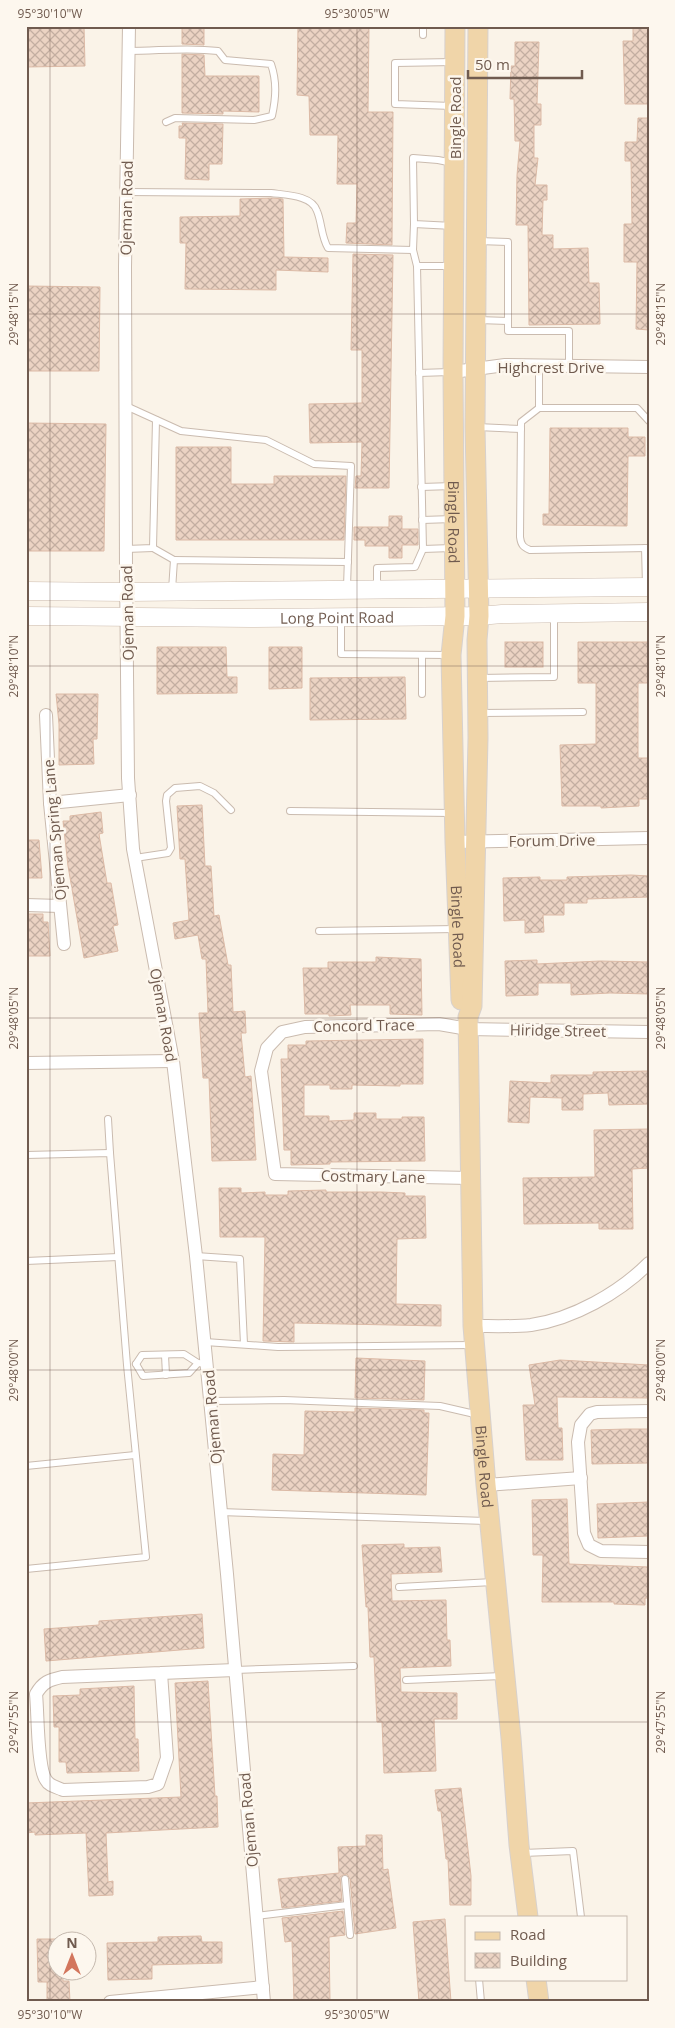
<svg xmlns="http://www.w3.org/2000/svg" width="675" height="2028" font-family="'Open Sans',sans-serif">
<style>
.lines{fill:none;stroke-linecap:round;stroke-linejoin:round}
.stream{stroke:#a6cbd1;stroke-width:4.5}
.building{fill:url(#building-cross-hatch);stroke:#dcbaa6}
.lane-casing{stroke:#cabbaf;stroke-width:8}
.street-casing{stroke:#cabbaf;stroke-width:14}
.secondary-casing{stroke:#ccbbad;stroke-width:19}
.primary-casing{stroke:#d7d1ce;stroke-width:21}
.lane{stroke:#fff;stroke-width:6}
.street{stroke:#fff;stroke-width:12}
.secondary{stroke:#fff;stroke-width:18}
.primary{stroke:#f0d5a9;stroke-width:19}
.ticks{fill:none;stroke:#705b4f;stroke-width:1;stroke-opacity:0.45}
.labels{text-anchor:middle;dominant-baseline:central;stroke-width:5;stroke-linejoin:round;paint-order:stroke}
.street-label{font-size:15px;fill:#705b4f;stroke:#fdf7ee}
.neatline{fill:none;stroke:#705b4f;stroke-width:2}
.ticks-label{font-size:12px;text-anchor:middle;fill:#705b4f}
</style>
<defs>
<pattern id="building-cross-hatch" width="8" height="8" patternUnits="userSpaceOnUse" patternTransform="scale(1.25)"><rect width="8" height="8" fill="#ebd3c3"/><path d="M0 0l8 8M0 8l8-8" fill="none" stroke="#c3aea1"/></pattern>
</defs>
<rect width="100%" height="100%" fill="#faf3e8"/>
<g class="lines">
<polyline class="stream" points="26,1998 27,2002"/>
</g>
<g class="building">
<polygon points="26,26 84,26 85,66 26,67"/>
<polygon points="182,26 204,26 204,45 182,44"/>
<polygon points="298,26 369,26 368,112 393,112 392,245 346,243 347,223 356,223 357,184 337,184 338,135 310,135 309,96 297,95"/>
<polygon points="633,26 649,26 649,104 625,104 623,41 633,41"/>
<polygon points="515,42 539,42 537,104 541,104 541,125 534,125 534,158 538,158 535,185 547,185 547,200 543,200 542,235 553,235 553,249 588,248 589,283 599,283 600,324 529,325 528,225 516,225 517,175 520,141 515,141 514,99 510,99 511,66 515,66"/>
<polygon points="182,54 204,55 205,76 259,76 259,112 223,111 223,114 182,113"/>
<polygon points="638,118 649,118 649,330 636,329 637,262 624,262 624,224 632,224 631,161 625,161 625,142 637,142"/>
<polygon points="182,123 223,124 222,164 209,164 209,180 185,179 186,138 179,138 179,126 183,126"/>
<polygon points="272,198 283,199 284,257 328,258 328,272 276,270 276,290 185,289 186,243 180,243 180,217 240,216 240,199"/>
<polygon points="353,254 393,255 389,488 355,488 356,476 361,476 362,442 310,443 309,404 362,403 362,350 351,350"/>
<polygon points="26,286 100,287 99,371 26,371"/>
<polygon points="26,423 106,424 104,551 26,551"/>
<polygon points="550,428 628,428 628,437 645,437 645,456 628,456 627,526 543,525 543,514 549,514"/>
<polygon points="176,447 231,447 231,484 274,484 274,476 346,476 344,540 176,540"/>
<polygon points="389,516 402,516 402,529 418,529 418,545 402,545 402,558 389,558 389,546 365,546 365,540 354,540 354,527 389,527"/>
<rect x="505" y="642" width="38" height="25"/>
<polygon points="578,642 649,642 649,683 638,683 638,758 649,758 649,799 639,799 639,806 601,808 601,806 562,806 560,745 596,744 596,683 578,683"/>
<polygon points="157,647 226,647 227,677 237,677 237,693 157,694"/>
<polygon points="269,647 302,647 302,688 269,689"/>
<polygon points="405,677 406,719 310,720 310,678"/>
<polygon points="56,694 98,694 97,739 93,739 94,764 59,765 59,724"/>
<polygon points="202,805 205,866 211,866 214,916 219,915 228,965 231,965 233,1012 245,1011 246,1033 241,1033 245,1077 251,1076 256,1160 212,1161 209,1078 203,1078 199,1013 208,1013 206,959 202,959 198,935 175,939 173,923 189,920 185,859 180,859 177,806"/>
<polygon points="101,812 103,833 99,834 107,883 111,883 118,925 113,926 118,951 84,958 68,866 63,821 70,821 70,816"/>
<polygon points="26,840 39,840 42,878 26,878"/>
<polygon points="631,875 649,876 649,897 587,899 587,903 564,903 564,915 543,915 544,932 525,933 525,920 504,921 503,878 540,877 540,880 567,880 567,877"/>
<polygon points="28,914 43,914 43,922 48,922 50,956 28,956"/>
<polygon points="376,957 421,959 422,1015 390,1014 390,1005 350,1005 351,1015 329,1016 329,1014 305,1014 303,968 328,968 328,962 376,962"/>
<polygon points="537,960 537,964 600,961 649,962 649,994 610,993 571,995 571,983 538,983 538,995 506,996 505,961"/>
<polygon points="423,1039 423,1084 400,1084 400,1086 352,1085 352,1089 330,1089 330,1085 304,1085 304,1116 329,1116 329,1121 354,1120 354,1113 376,1113 376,1119 402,1119 402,1117 424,1117 425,1161 330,1162 330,1164 291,1165 291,1150 284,1150 282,1093 281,1059 288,1059 288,1045 306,1045 306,1041"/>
<polygon points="649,1071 649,1104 609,1105 608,1093 583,1094 583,1110 562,1110 562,1098 530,1097 529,1123 508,1122 510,1081 551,1083 551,1075 593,1075 593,1072"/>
<polygon points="649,1129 649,1168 632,1169 633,1229 599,1229 599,1223 524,1224 523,1178 595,1177 594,1130"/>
<polygon points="219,1188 241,1188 241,1193 265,1192 265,1195 288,1195 288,1191 326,1190 326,1192 381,1192 405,1193 405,1196 425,1196 426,1238 397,1239 396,1304 441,1305 441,1326 294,1323 294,1342 263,1341 265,1237 220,1237"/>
<polygon points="356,1358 425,1361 424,1400 355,1398"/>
<polygon points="560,1360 649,1365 649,1398 557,1397 558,1428 562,1428 563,1460 526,1460 523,1405 535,1405 529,1365"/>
<polygon points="355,1408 424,1410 424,1413 429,1413 426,1495 272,1490 273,1454 304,1455 305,1411 355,1412"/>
<polygon points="627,1429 649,1429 649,1463 592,1464 591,1430"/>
<polygon points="567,1499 569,1564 649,1567 649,1598 645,1598 645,1605 614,1604 614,1602 542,1602 543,1555 533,1555 532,1500"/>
<polygon points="649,1502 649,1536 598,1538 597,1504"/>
<polygon points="404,1544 404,1548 440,1547 442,1572 391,1574 392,1601 446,1600 447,1640 450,1640 451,1666 400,1668 401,1692 457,1693 457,1719 434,1719 436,1771 384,1773 382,1722 377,1722 374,1657 370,1657 368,1607 366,1607 362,1545"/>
<polygon points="202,1614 204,1648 46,1661 44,1629 99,1625 99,1621"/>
<polygon points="208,1681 215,1796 217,1796 218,1827 106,1833 108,1882 113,1881 113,1895 89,1896 86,1833 35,1835 35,1832 26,1833 26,1803 181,1797 175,1683"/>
<polygon points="134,1686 135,1739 138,1739 139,1771 67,1773 66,1762 59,1762 59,1727 54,1727 53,1696 80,1695 80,1689"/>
<polygon points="461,1788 471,1876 471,1905 450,1905 448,1859 446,1859 441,1811 438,1811 435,1790"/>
<polygon points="366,1835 382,1835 383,1870 388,1869 396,1928 355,1934 350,1879 347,1874 343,1875 340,1877 342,1901 282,1908 278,1879 339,1873 338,1847 366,1846"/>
<polygon points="343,1911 345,1935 329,1937 330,2002 294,2002 292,1941 285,1942 282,1918"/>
<polygon points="445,1919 451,2002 419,2002 413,1922"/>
<polygon points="201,1936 202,1942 222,1942 222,1963 152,1965 152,1979 108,1980 107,1943 158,1942 158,1937"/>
<polygon points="37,1939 58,1939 58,1970 63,1970 63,1981 69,1981 70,2002 47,2002 47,1982 38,1982"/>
</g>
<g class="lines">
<defs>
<g id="lane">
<polyline points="423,35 423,26"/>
<path d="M 128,51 C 159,51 188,47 218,51 L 225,60 L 271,64 C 277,82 276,97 272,116 L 254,120 L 175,118 L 166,122"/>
<polyline points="452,106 395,104 395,63 454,62"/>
<path d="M 126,192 L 271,193 C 285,195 312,195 317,211 C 322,223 321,236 328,248 L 413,250 L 414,224"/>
<polyline points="453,226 414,224 413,158 438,160 453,163"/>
<polyline points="478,241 508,242 508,321 478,320"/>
<polyline points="413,250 417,266"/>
<polyline points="508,321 508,331 569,331 569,366"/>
<polyline points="419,373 450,372"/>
<polyline points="126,406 181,431 266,440 314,464 351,466 347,587"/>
<polyline points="539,408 539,366"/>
<path d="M 649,421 L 637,408 L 539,408 L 521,422 L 520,537 C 521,545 523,547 530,550 L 649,548"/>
<polyline points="477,427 521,429"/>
<polyline points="421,487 453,486"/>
<polyline points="422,520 453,519"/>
<polyline points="153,548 174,560"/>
<polyline points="645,548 646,586"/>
<polyline points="126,549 153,548 156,420"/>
<polyline points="423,549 452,548"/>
<polyline points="377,588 377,568 415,567 423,549 417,266 451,266"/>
<polyline points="172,590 174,560 348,562"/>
<polyline points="341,618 341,654 448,655"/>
<polyline points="479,678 554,677 554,614"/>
<polyline points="422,694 422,655"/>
<polyline points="479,713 583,712"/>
<polyline points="290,811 452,813"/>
<polyline points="135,858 168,853 171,848 166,801 167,795 175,788 200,786 214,793 231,810"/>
<polyline points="319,931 457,929"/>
<polyline points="108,1119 110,1153"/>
<polyline points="26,1155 110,1153 127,1365 146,1557 26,1569"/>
<polyline points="196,1256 240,1259 244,1344"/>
<polyline points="26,1261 118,1257"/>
<polyline points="205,1342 278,1347 473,1345"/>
<polyline points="165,1355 166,1375"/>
<polyline points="136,1364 142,1355 184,1354 198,1363 207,1364"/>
<polyline points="136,1364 143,1376 189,1373 198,1363"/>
<polyline points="210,1401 284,1400 440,1406 479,1415"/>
<polyline points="26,1466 135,1455"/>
<polyline points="220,1512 486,1521"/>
<polyline points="399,1587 493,1582"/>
<polyline points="235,1670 354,1666"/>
<polyline points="406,1680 502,1676"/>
<polyline points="523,1853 573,1851 581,1917"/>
<polyline points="345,1879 350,1935"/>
<polyline points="256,1916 347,1905"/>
<polyline points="479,1979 481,2002"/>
</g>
<g id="street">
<polyline points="129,26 125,267 126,568 128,778 133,849 173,1061 196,1256 227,1574 264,2002"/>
<polyline points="453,372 505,365 649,367"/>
<polyline points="46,715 50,803 64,944"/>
<polyline points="50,803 130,795"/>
<polyline points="455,842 649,838"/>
<polyline points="26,905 60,906"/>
<polyline points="26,1063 173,1061"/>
<polyline points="470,1178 275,1174 261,1071 267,1048 282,1032 305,1027 439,1024 468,1029 649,1032"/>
<path d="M 473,1326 C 492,1326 512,1327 531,1325 C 573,1319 619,1293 649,1263"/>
<polyline points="649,1411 597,1412 590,1414 581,1425 578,1442 584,1533 589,1545 601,1551 649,1552"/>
<polyline points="486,1485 581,1478"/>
<path d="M 161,1673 L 167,1758 L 158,1784 L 148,1787 L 63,1790 C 57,1787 49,1786 46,1780 C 37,1768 38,1711 36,1694 C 43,1682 49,1680 62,1677 L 235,1670"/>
<polyline points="110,2002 263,1987"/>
</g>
<g id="secondary">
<polyline points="26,591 127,592 649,587"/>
<path id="s1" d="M 26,616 L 251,618 L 479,616 L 502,614 L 649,612"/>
</g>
<g id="primary">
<path id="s2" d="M 455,26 L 453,372 L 455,616 L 451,655 L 455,842 L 461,1000"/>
<path id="s3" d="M 478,26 L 475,427 L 479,616 L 477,640 L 478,738 L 472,1006 L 468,1017 L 473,1326 L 486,1485 L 511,1738 L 519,1845 L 528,1917"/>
<polyline points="536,1979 539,2002"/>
</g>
</defs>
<use href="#lane" class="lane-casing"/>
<use href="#street" class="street-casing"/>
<use href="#secondary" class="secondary-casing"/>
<use href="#primary" class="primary-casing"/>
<use href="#lane" class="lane"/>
<use href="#street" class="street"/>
<use href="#secondary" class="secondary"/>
<use href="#primary" class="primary"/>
</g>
<path class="ticks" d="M 50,26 L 50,2002M 357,26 L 357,2002M 26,314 L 649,314M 26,666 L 649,666M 26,1018 L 649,1018M 26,1370 L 649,1370M 26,1722 L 649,1722"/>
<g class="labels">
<g class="street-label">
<text transform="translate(455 118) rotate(-90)">Bingle Road</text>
<text transform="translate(126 208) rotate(-89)">Ojeman Road</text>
<text x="551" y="367">Highcrest Drive</text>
<text stroke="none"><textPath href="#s2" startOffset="496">Bingle Road</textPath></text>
<text transform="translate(127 613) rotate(-91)">Ojeman Road</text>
<text stroke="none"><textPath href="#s1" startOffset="311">Long Point Road</textPath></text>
<text transform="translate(54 830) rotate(-95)">Ojeman Spring Lane</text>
<text transform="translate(552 840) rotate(-1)">Forum Drive</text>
<text stroke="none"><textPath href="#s2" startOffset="901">Bingle Road</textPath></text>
<text transform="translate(164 1015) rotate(80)">Ojeman Road</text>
<text transform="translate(364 1025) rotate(-1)">Concord Trace</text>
<text transform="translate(558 1030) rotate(1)">Hiridge Street</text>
<text transform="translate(373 1176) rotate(1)">Costmary Lane</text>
<text transform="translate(212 1417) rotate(-95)">Ojeman Road</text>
<text stroke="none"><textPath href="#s3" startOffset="1442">Bingle Road</textPath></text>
<text transform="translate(248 1820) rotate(-95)">Ojeman Road</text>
</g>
</g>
<rect width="675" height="2028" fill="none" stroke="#fdf7ee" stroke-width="55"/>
<rect x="465" y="1916" width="162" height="65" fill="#fdf7ee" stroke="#c5b9ae"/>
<rect x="475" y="1932" width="25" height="8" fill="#f0d5a9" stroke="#c5b9ae"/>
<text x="510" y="1940" font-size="15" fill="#705b4f">Road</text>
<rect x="475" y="1953" width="25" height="15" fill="url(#building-cross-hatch)" stroke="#c5b9ae"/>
<text x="510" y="1966" font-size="15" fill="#705b4f">Building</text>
<g transform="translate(72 1956)"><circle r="24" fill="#fdf7ee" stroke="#c5b9ae"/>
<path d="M0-4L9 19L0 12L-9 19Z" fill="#d3765d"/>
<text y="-8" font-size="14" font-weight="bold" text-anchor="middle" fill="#705b4f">N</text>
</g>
<path d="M468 70v8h114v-8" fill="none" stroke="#705b4f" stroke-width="2.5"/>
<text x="475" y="70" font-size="15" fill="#705b4f" stroke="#fdf7ee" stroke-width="4" paint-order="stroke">50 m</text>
<rect x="28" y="28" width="620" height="1972" class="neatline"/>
<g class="ticks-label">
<text x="50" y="18">95°30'10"W</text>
<text x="357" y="18">95°30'05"W</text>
<text transform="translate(14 314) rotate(-90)" y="4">29°48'15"N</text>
<text transform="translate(661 314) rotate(-90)" y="4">29°48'15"N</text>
<text transform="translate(14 666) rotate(-90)" y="4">29°48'10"N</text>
<text transform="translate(661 666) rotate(-90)" y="4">29°48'10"N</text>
<text transform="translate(14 1018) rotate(-90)" y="4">29°48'05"N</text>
<text transform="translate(661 1018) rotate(-90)" y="4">29°48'05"N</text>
<text transform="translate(14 1370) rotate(-90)" y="4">29°48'00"N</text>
<text transform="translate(661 1370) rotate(-90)" y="4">29°48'00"N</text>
<text transform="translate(14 1722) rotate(-90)" y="4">29°47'55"N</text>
<text transform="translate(661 1722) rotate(-90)" y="4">29°47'55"N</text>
<text x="50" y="2019">95°30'10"W</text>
<text x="357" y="2019">95°30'05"W</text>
</g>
</svg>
